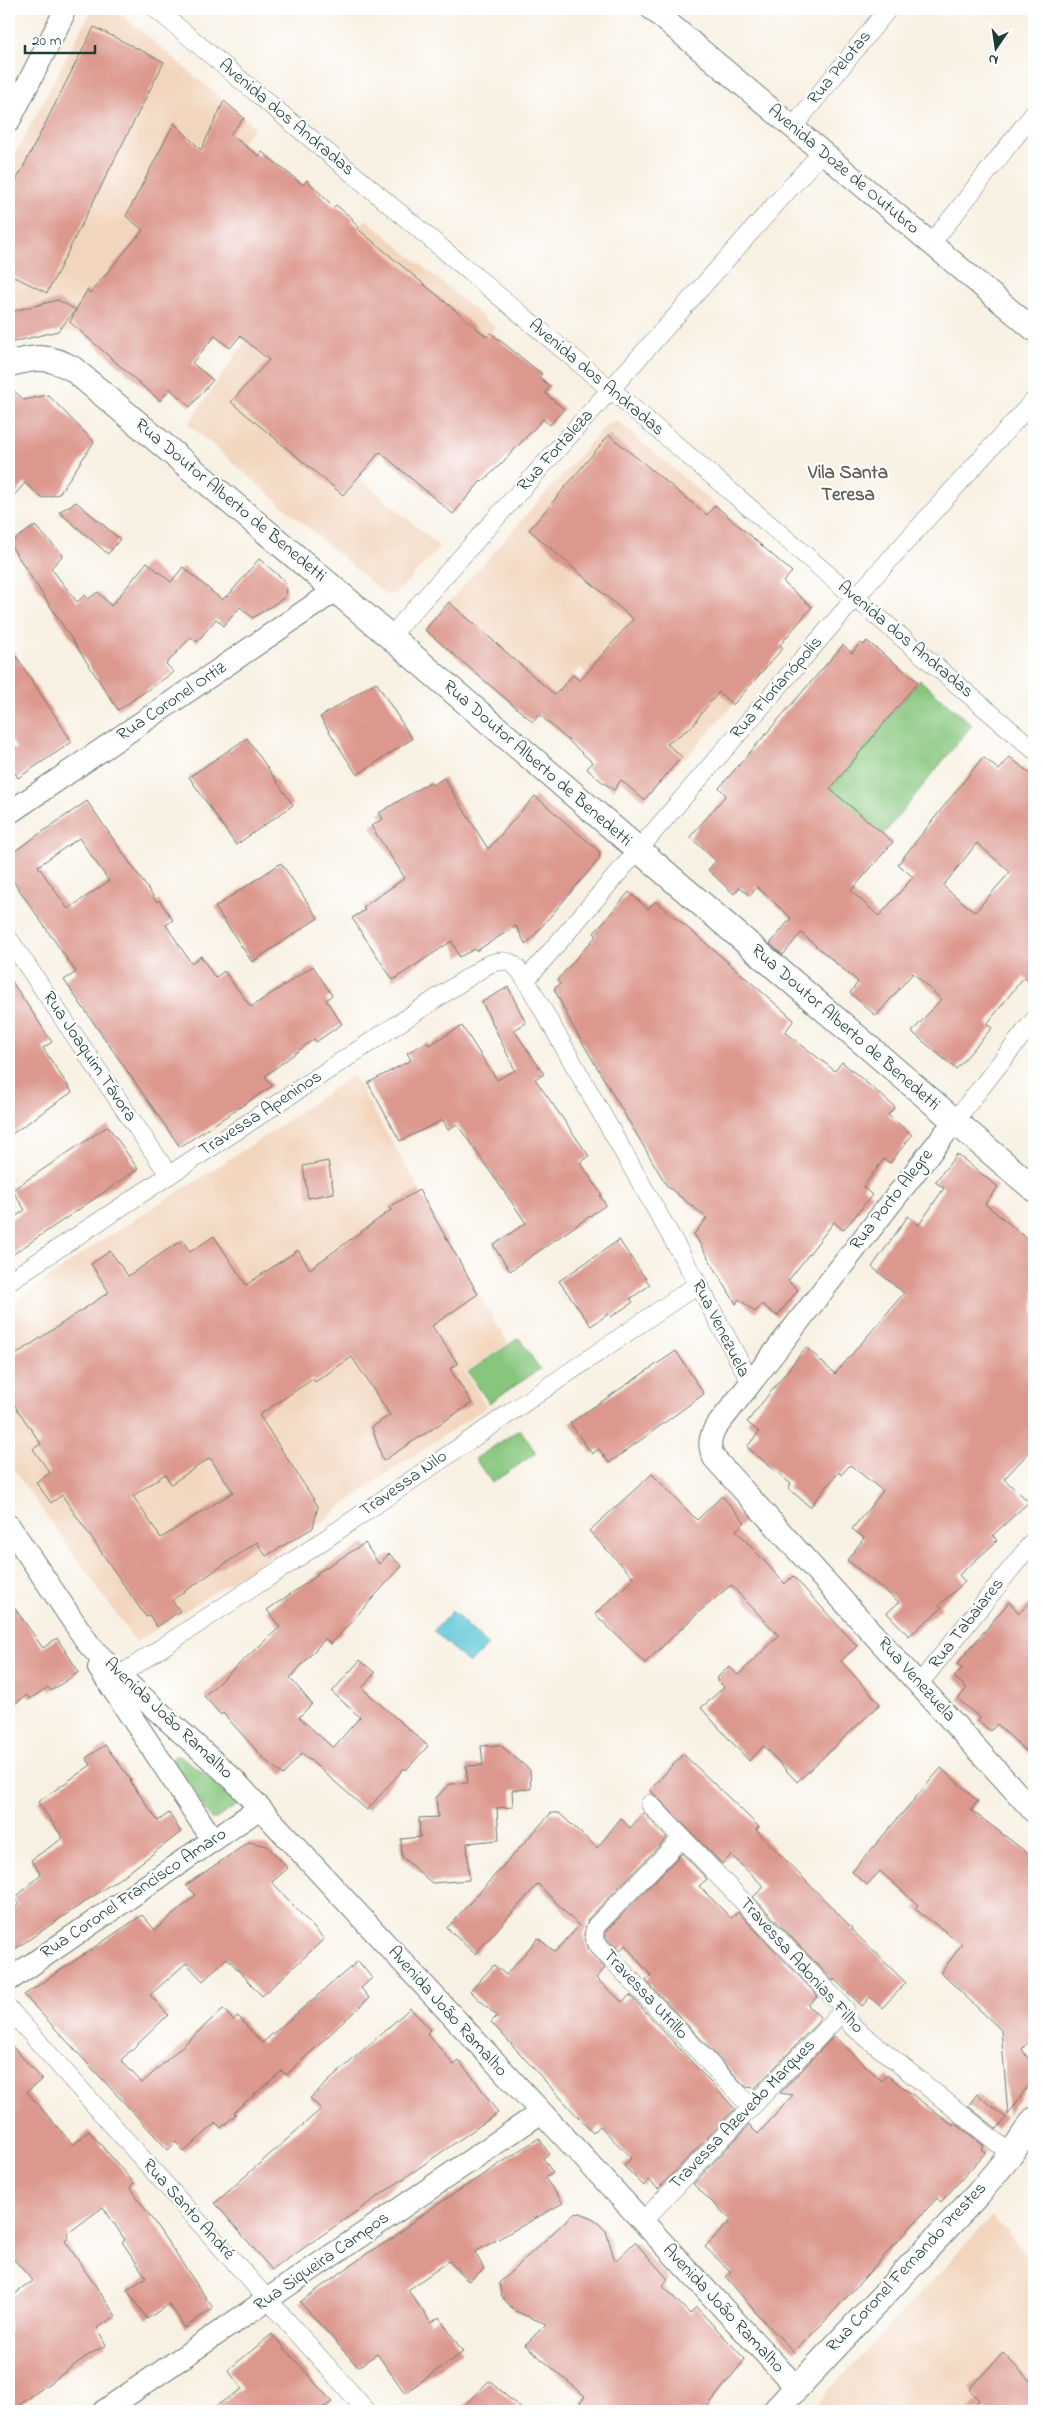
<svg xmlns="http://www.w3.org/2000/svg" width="1043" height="2420" font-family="'Indie Flower',sans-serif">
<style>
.built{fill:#f2d5bd}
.green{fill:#86c67d;stroke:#528258}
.water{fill:#5bc5d6;stroke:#3d8185}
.building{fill:#dc988e;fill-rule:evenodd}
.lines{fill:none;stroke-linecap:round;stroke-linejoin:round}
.minor-casing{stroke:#6b7c71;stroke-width:19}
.tertiary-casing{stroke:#6b7c71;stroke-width:24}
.secondary-casing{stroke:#6b7c71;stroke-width:27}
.minor{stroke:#fff;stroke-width:18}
.tertiary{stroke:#fff;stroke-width:22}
.secondary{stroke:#fff;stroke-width:25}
.labels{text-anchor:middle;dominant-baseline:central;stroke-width:4.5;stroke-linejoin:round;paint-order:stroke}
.street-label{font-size:18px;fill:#1f3d34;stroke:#fff}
.neighbourhood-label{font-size:19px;font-weight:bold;fill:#615d54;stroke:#fff}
</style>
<rect width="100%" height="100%" fill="#fff"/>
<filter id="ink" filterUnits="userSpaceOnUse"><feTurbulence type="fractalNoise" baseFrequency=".02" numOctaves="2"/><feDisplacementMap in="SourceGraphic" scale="10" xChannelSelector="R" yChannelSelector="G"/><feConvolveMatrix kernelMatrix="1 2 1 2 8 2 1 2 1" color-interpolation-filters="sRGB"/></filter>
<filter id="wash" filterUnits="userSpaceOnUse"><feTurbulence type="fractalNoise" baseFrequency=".0096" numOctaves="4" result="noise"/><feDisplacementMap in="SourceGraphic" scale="20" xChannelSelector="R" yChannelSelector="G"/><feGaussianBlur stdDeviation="1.12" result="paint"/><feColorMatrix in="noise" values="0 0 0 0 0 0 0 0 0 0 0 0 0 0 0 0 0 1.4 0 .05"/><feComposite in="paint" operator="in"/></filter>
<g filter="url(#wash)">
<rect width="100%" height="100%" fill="#f8f1e3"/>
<g class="built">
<polygon points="92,9 115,9 255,127 196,196 307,291 366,219 495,327 359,477 440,547 396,594 386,595 188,424 268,308 250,294 160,401 90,340 78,332 59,331 9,343 9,166"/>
<polygon points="614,421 620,423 722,511 690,668 733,705 685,759 580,668 555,695 449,602 608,423"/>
<polygon points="353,1075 508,1344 465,1372 487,1407 387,1473 297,1540 136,1642 9,1463 9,1306 95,1245 253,1144"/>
<polygon points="992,2216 1034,2261 1034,2411 810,2411"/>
</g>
<g class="green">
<polygon points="920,680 972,725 883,835 830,789"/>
<polygon points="519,1338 540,1369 489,1403 468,1372"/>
<polygon points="520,1429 536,1453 492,1483 475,1459"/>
<polygon points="174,1756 178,1756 185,1759 238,1800 237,1805 216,1819 211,1819 173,1761"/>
</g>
<polygon class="water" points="452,1611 488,1645 469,1664 434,1631"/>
<g id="blocks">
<g class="building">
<polygon points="94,27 164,62 47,293 9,274 9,195"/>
<polygon points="224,101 244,118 230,134 259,156 262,152 303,185 307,180 334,207 336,205 353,219 352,221 359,227 358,229 487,337 491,333 542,374 539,377 550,386 545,393 564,409 550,425 543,419 500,465 482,482 481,481 453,514 380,452 343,495 231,402 269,360 240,336 230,348 215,336 192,363 213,380 190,407 170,389 160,401 70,322 76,310 58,331 9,343 9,312 58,300 76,310 87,290 90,293 143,230 126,216 174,123 201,150"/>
<polygon points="9,386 24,400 48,395 94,442 59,494 42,498 25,483 9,501"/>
<polygon points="609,435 707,515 715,505 792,572 783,582 812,607 780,645 783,648 733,705 719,692 699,716 694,725 667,744 682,757 644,800 621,780 614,790 601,781 587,769 592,762 539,714 533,722 425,630 449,602 555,695 573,675 580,681 633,619 529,530"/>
<polygon points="76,502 120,539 108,554 59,512"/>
<polygon points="35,526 63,555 51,568 77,602 85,595 88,599 98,592 111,606 147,562 171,582 183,567 222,600 226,596 227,597 259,559 284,580 287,591 285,597 253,618 240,607 224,626 216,619 197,642 191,637 166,664 174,672 118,710 9,543"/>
<path d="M 867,641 L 918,682 L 830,789 L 893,842 L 851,891 L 879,916 L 913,877 L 898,864 L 983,757 L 999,770 L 1010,757 L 1034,777 L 1034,986 L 1024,977 L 987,1024 L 992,1028 L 956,1069 L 912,1032 L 941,999 L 913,973 L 876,1016 L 850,993 L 858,982 L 801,933 L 783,955 L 770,944 L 791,918 L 757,887 L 750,896 L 740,887 L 734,894 L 708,870 L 716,861 L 690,837 L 726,795 L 719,788 L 843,645 L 852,653 L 860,643 L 864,645 ZM 977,843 L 1010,872 L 975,912 L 943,886 Z"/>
<polygon points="9,645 72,742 18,778 9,763 9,753 16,748 9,736"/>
<polygon points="376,682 412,739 357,775 320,717"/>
<polygon points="247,738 293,805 236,845 189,777"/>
<polygon points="444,778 488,849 535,796 600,852 599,859 526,945 516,926 476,951 475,949 459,957 452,941 393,980 352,918 365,910 363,907 405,878 371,826 383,819 379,813 430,782 433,785"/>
<path d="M 87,801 L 157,902 L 159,900 L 173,920 L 166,925 L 191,963 L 201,956 L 215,978 L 224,971 L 251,1007 L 313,966 L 332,995 L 326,1000 L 342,1024 L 316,1042 L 314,1039 L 265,1076 L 272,1086 L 180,1147 L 75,996 L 64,980 L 76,972 L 9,875 L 9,855 ZM 79,838 L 109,881 L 68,909 L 38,866 Z"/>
<polygon points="281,863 318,918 252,962 215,907"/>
<polygon points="629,892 648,909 655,901 700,938 794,1020 785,1032 835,1071 842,1062 895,1107 888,1115 912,1135 890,1163 884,1159 863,1187 872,1195 852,1220 843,1230 834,1222 788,1281 798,1290 777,1316 762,1304 755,1312 739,1299 736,1304 694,1234 707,1218 667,1186 572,1025 554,989 560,984 557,980 597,935 594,933"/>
<polygon points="9,977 52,1042 43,1048 72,1092 9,1136"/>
<polygon points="508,987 526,1023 514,1030 544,1074 535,1079 589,1156 580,1162 602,1195 600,1196 606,1205 510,1271 493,1245 526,1223 457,1124 448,1130 443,1120 400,1141 368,1083 411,1060 407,1053 427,1042 429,1045 462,1026 497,1080 515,1070 482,1002"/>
<polygon points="108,1126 138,1169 9,1257 9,1221 25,1210 12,1190"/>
<polygon points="957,1154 998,1187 985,1204 1034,1244 1034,1447 1004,1479 1029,1502 993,1535 997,1541 959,1575 965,1582 939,1605 942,1608 909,1636 887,1613 899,1602 847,1560 864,1538 852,1529 883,1491 850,1465 841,1475 839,1472 810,1507 788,1488 791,1484 747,1447 759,1432 747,1422 806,1347 835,1374 904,1293 872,1267 908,1216 919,1225 944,1188 935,1182"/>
<polygon points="328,1161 334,1193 308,1198 303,1166"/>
<path d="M 419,1190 L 478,1294 L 432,1326 L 458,1364 L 450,1369 L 472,1403 L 383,1461 L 372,1427 L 390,1415 L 352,1357 L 315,1382 L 313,1379 L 259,1415 L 318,1506 L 313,1528 L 266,1556 L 257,1542 L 172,1600 L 180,1611 L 157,1627 L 149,1615 L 146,1617 L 62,1495 L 51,1503 L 36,1482 L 50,1473 L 33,1449 L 41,1444 L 9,1397 L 9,1359 L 109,1292 L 91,1264 L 110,1251 L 128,1276 L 182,1240 L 190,1252 L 214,1236 L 246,1285 L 298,1250 L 310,1269 L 391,1210 L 389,1207 ZM 210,1458 L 233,1492 L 161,1538 L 133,1496 L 165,1474 L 171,1484 Z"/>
<polygon points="619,1240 650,1285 630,1299 633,1302 611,1317 608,1314 591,1326 559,1281"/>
<polygon points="676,1351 704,1394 609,1463 599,1449 592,1454 570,1423"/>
<polygon points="652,1474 697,1520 722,1496 745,1522 736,1530 785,1584 793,1576 857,1646 841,1661 880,1704 797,1782 764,1746 749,1761 701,1708 724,1687 716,1679 729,1666 738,1675 779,1636 731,1585 699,1612 645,1663 595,1614 634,1578 589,1531"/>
<polygon points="365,1543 379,1564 389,1554 402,1566 331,1644 325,1639 290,1678 312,1704 299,1717 333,1748 360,1717 332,1692 360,1660 375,1673 362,1688 428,1746 406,1770 404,1768 367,1810 302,1753 283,1775 264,1759 223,1713 221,1715 204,1696 280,1627 267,1610 318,1575 317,1573"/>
<polygon points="1034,1599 1034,1759 997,1724 991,1731 978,1721 980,1718 958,1699 967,1688 954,1677 962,1668 957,1664 1009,1602 1019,1613"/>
<polygon points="9,1600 43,1648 57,1638 79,1672 51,1691 48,1687 30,1699 27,1695 9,1708"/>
<polygon points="105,1745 131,1780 130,1781 158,1821 169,1813 181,1832 129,1872 9,1953 9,1914 19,1904 14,1899 41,1874 31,1860 63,1838 38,1802 91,1765 86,1758"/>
<polygon points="500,1745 530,1770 531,1789 512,1790 513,1807 497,1808 499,1840 467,1843 469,1880 432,1883 402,1857 401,1839 420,1837 419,1818 438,1817 436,1798 449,1784 468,1783 466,1766 483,1765 481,1746"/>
<polygon points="683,1754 747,1815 759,1827 756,1830 852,1928 851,1929 906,1983 882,2008 870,1997 862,2006 834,1979 833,1981 753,1897 764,1887 731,1855 722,1864 650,1790"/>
<polygon points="941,1768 978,1801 971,1810 1034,1858 1034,2036 1022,2049 1034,2068 1034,2077 1008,2115 1001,2030 941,1973 962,1944 915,1909 918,1905 880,1871 867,1885 852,1872"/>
<polygon points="551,1813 559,1813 597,1848 621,1818 630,1828 644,1813 667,1838 588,1919 584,1935 588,1950 605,1968 596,1978 622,2002 630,1995 735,2109 658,2189 649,2180 644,2186 624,2166 631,2158 600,2126 593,2133 579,2118 491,2022 497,2016 470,1991 494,1965 506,1975 538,1938 555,1952 579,1926 538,1884 475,1954 447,1928"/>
<polygon points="249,1842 267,1846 288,1868 272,1882 324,1939 262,1996 227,1958 203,1981 186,1963 150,1995 168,2015 121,2060 142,2083 223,2009 233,2020 238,2016 262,2043 358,1961 372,1978 361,1988 369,1998 286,2075 282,2071 234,2112 236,2114 221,2128 216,2123 184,2152 176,2142 168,2150 24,1995 142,1915 155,1930 196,1895 186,1885"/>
<polygon points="682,1853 707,1879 699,1886 731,1918 738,1912 818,1996 808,2005 820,2017 818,2022 755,2088 746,2087 646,1981 651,1976 625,1945 619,1952 606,1938 605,1932"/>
<polygon points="410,2008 431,2030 427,2033 454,2065 459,2061 475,2080 498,2113 272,2270 215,2203 321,2109 310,2098"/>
<polygon points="834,2036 882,2081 887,2075 953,2126 955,2123 984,2146 982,2149 986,2152 941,2202 937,2198 825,2321 794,2352 757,2314 726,2277 731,2272 705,2247 731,2220 693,2184 749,2125 758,2134 793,2095 780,2093"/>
<polygon points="9,2043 42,2079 27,2092 73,2145 89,2131 134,2183 130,2187 213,2308 185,2328 169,2304 147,2319 127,2290 146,2277 122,2242 125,2240 103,2207 67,2234 69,2237 65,2241 116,2316 97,2328 106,2345 87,2356 11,2411 9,2411 9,2298 33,2281 9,2254"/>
<polygon points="977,2094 1006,2118 997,2129 968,2106"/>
<polygon points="539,2138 549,2154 543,2158 553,2173 545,2178 563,2203 475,2252 484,2269 468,2281 449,2261 408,2290 431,2323 439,2317 463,2352 405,2393 377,2354 358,2367 300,2302 368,2253 393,2238 417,2218"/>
<polygon points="581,2213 594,2219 606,2231 615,2261 635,2242 668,2279 663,2286 690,2314 696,2307 745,2359 704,2411 588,2411 580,2402 585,2396 525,2345 546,2324 515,2311 501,2296 499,2283 573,2214"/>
<polygon points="272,2334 332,2402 318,2411 208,2411 242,2389 228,2370"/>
<polygon points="1003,2353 1034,2385 1034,2411 969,2411 979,2400 969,2389"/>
<polygon points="489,2381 524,2411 458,2411"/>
</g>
</g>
</g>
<g filter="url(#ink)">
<use href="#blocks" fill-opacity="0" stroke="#6b7c71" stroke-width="1"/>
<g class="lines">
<defs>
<g id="minor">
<polyline points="156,9 628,404 1034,750"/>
<polyline points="793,127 888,9"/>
<polyline points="931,244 1034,113"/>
<polyline points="390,637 822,152"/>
<polyline points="9,939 169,1175"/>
<polyline points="526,980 855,598 1034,400"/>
<polyline points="954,1122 1034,1020"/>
<path d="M 9,1281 L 487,965 C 508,956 515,963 526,980 L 698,1284 L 750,1381"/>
<polyline points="108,1683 305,1553 698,1284"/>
<polyline points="919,1684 1034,1540"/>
<polyline points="650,1804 845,2009 851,2025 1011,2154"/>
<polyline points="682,1838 596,1926 594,1933 596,1943 750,2106"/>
<polyline points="9,2009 367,2411"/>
<polyline points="642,2222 845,2009"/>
</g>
<g id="tertiary">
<polyline points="652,9 1034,330"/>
<polyline points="9,121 62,17 64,9"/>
<polyline points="9,813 336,590"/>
<path d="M 954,1122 L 714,1430 C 709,1441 709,1447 714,1458 L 1034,1812"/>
<polyline points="9,1526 90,1646 119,1676 234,1780 796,2387"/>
<polyline points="99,1668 213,1840"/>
<polyline points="9,1980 260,1808"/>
<polyline points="104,2411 540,2113"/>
</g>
<g id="secondary">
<path d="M 9,364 C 36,357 48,355 73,369 L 353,605 L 1034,1189"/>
<polyline points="775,2411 978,2194 1011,2154 1034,2120"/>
</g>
</defs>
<use href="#minor" class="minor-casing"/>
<use href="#tertiary" class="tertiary-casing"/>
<use href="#secondary" class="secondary-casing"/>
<use href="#minor" class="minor"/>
<use href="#tertiary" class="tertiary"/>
<use href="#secondary" class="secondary"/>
</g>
</g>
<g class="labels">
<g class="street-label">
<text transform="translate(840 68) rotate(-51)">Rua Pelotas</text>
<text transform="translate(286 118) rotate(40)">Avenida dos Andradas</text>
<text transform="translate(843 170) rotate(40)">Avenida Doze de Outubro</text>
<text transform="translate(596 378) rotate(40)">Avenida dos Andradas</text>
<text transform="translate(556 451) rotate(-48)">Rua Fortaleza</text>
<text transform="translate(230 501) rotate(40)">Rua Doutor Alberto de Benedetti</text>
<text transform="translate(905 640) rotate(40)">Avenida dos Andradas</text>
<text transform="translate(777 688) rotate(-49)">Rua Florianópolis</text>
<text transform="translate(172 702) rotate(-34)">Rua Coronel Ortiz</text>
<text transform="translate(537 764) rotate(41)">Rua Doutor Alberto de Benedetti</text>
<text transform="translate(845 1028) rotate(41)">Rua Doutor Alberto de Benedetti</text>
<text transform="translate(89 1057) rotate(56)">Rua Joaquim Távora</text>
<text transform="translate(261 1114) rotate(-33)">Travessa Apeninos</text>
<text transform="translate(892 1200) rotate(-52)">Rua Porto Alegre</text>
<text transform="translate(720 1329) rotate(63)">Rua Venezuela</text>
<text transform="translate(404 1484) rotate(-35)">Travessa Nilo</text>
<text transform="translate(967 1624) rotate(-52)">Rua Tabaiares</text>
<text transform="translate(916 1680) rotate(48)">Rua Venezuela</text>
<text transform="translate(168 1719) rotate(43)">Avenida João Ramalho</text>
<text transform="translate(134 1894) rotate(-34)">Rua Coronel Francisco Amaro</text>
<text transform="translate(801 1966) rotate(48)">Travessa Adonias Filho</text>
<text transform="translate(645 1995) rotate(47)">Travessa Utrillo</text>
<text transform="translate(447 2012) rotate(48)">Avenida João Ramalho</text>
<text transform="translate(743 2115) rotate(-46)">Travessa Azevedo Marques</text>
<text transform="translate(188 2210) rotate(48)">Rua Santo André</text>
<text transform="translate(322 2262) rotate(-35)">Rua Siqueira Campos</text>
<text transform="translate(907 2268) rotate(-47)">Rua Coronel Fernando Prestes</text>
<text transform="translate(723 2309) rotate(47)">Avenida João Ramalho</text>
</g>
<g class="neighbourhood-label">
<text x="848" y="473">Vila Santa<tspan x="848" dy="22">Teresa</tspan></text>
</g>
</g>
<rect width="1043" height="2420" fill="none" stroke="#fff" stroke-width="30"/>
<g transform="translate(996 48) rotate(193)" stroke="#ffffff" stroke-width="4" paint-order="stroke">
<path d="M0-4L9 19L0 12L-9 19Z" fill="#1f3d34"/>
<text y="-8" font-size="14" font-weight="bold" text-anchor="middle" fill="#1f3d34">N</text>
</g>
<path d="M25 45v8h70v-8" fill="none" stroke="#1f3d34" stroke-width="2.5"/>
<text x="32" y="45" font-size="15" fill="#1f3d34" stroke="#ffffff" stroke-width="4" paint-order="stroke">20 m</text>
</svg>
